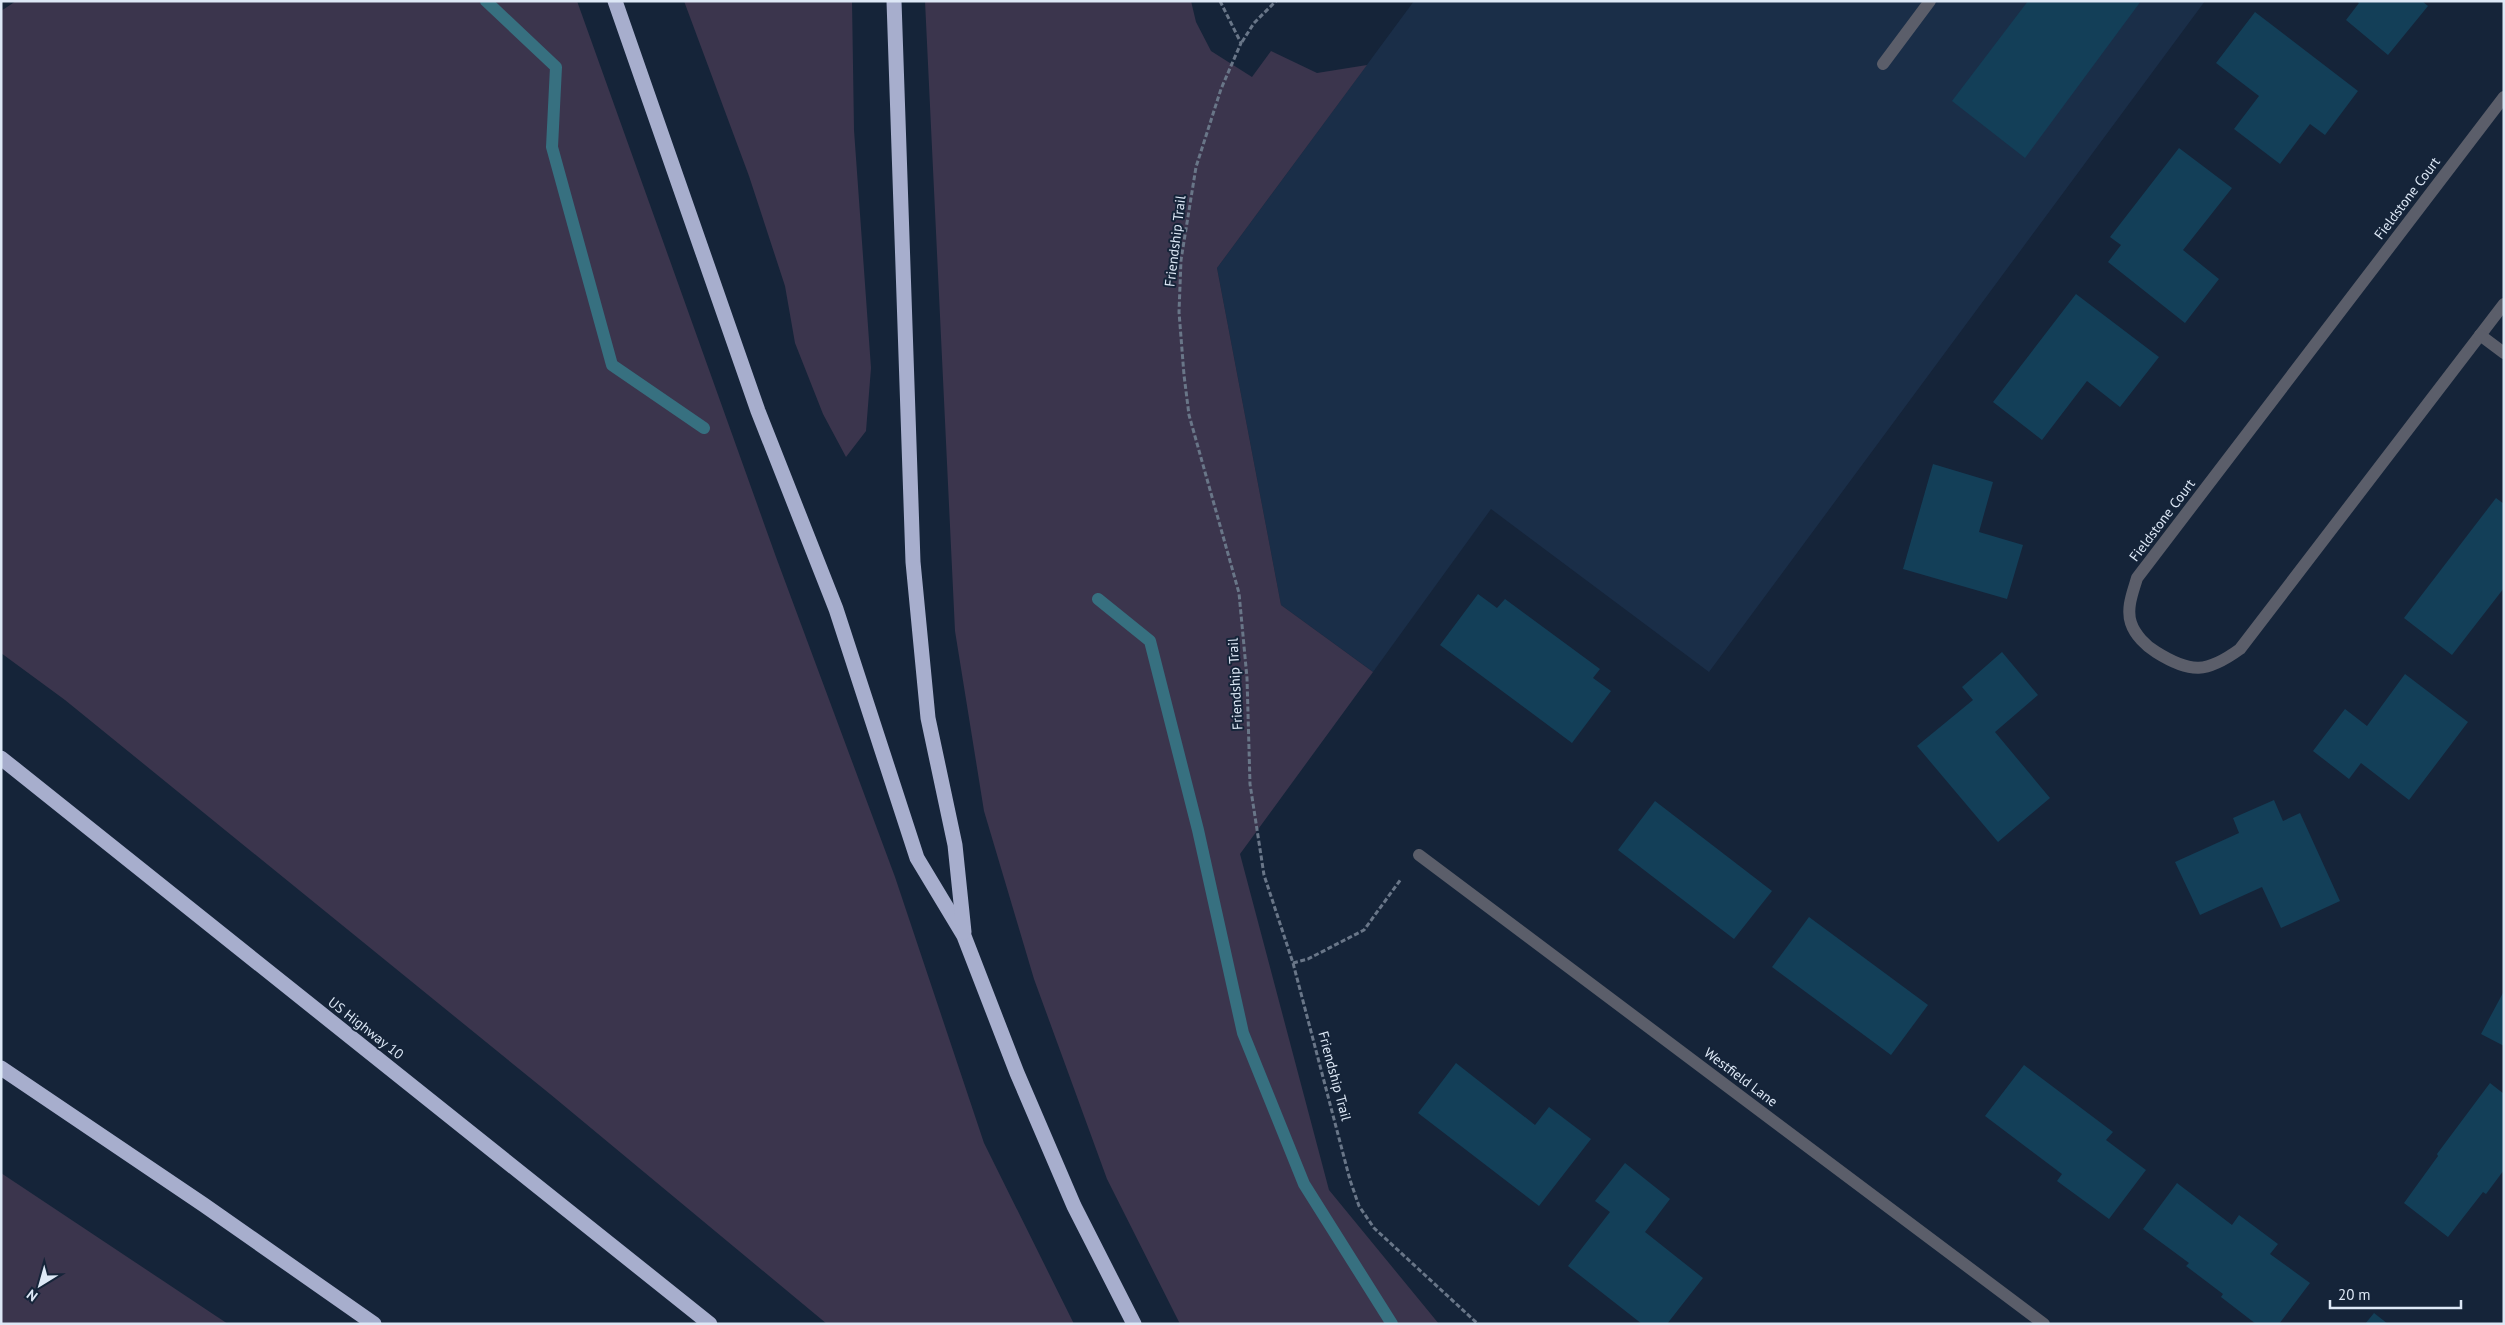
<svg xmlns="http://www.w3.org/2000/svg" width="2505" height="1325" font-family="'PT Sans',sans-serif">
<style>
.built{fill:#1a2e48}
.green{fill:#3b354d}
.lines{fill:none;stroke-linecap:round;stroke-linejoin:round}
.stream{stroke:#377080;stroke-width:12}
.building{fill:#133f58}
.path{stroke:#697688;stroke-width:3;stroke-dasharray:5 2.5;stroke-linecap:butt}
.lane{stroke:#5b5e6a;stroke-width:12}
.street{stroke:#5b5e6a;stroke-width:12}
.highway{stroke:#a7aecd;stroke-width:15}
.labels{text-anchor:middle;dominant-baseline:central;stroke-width:4;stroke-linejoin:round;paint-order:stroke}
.street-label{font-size:14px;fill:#dde8f6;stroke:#152439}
</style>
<rect width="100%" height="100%" fill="#152439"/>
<polygon class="built" points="1414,1 2205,1 1709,672 1491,509 1373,672 1281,605 1217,268"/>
<g class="green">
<polygon points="16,1 577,1 776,557 895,877 984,1143 1074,1324 827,1324 550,1094 65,700 1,653 1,11"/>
<polygon points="684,1 852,1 854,130 871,368 866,431 846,457 823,414 795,343 785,286 749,176"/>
<polygon points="925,1 1191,1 1196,22 1211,51 1252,77 1271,51 1317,73 1367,65 1217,268 1281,605 1373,672 1240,854 1329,1190 1439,1324 1180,1324 1107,1179 1034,979 984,811 955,631"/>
<polygon points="1,1173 228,1324 1,1324"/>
</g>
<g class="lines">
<g class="stream">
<polyline points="486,1 556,67 552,147 612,365 704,428"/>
<polyline points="1098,599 1150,641 1198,830 1243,1033 1304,1184 1392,1324"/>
</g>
</g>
<g class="building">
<polygon points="2028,1 2141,1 2025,158 1952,101"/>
<polygon points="2356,1 2422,1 2428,6 2388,55 2346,20 2359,3"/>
<polygon points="2255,12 2358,91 2325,135 2310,124 2280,164 2234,129 2259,96 2216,63"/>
<polygon points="2179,148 2232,188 2183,250 2219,279 2185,323 2108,262 2121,245 2110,237"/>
<polygon points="2076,294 2159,357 2120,407 2087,381 2042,440 1993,402"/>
<polygon points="1933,464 1993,482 1979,532 2023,545 2007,599 1903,569"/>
<polygon points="2496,498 2504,504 2504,588 2452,655 2404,618"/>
<polygon points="1478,594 1497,608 1505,599 1600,669 1593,678 1611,691 1572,743 1440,645"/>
<polygon points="2002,652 2038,695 1995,732 2050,798 1998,842 1917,746 1973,700 1962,687"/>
<polygon points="2405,674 2468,722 2409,800 2361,763 2349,779 2313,751 2345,709 2367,726"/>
<polygon points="2274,800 2283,821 2300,813 2340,901 2281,928 2262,887 2200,915 2175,862 2239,833 2233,818"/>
<polygon points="1655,801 1772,891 1734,939 1618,850"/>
<polygon points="1809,917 1928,1005 1891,1055 1772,967"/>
<polygon points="2504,991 2504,1046 2481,1034"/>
<polygon points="1456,1063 1535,1125 1549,1107 1591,1139 1539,1206 1418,1113"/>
<polygon points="2024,1065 2113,1132 2106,1140 2146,1170 2109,1219 2057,1181 2062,1174 1985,1116"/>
<polygon points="2490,1083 2504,1094 2504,1170 2486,1194 2483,1192 2448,1237 2404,1203 2438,1156 2437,1154"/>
<polygon points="1625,1163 1670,1199 1645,1232 1703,1278 1667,1324 1642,1324 1568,1266 1610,1212 1595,1201"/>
<polygon points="2177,1183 2232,1225 2239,1215 2278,1244 2270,1254 2310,1283 2279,1324 2256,1324 2221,1297 2223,1294 2186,1266 2189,1263 2143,1229"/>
<polygon points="2374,1313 2388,1324 2365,1324"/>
</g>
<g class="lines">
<g class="path">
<polyline points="1220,1 1241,43 1221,89 1196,167 1181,260 1179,312 1184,375 1189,415 1239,593 1247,678 1250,784 1264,875 1293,963 1350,1180 1359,1206 1374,1228 1478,1324"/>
<polyline points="1242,42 1254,23 1276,1"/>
<polyline points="1293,963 1308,959 1364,930 1401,879"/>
</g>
<polyline class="lane" points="1883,64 1930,1"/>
<g class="street">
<path d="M 2504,97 L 2137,578 C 2133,592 2126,608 2131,623 C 2135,635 2146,646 2156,652 C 2191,674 2207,673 2240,649 L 2504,304"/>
<polyline points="2480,335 2504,353"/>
<polyline points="1419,855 2044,1324"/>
</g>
<g class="highway">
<polyline points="615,1 758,411 836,609 917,858 964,936 1017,1073 1074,1206 1134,1324"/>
<polyline points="894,1 913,562 928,718 955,845 964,932"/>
<polyline points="1,758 710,1324"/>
<polyline points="1,1068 204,1205 374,1324"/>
</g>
</g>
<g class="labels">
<g class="street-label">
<text transform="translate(2407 198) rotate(-53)">Fieldstone Court</text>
<text transform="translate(1175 241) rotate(-83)">Friendship Trail</text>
<text transform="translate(2162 520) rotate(-53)">Fieldstone Court</text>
<text transform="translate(1235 684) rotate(-93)">Friendship Trail</text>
<text transform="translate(366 1028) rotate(38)">US Highway 10</text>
<text transform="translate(1335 1076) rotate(75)">Friendship Trail</text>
<text transform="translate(1741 1077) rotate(37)">Westfield Lane</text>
</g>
</g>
<rect width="2505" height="1325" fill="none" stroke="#dde8f6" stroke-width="5"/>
<g transform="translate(40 1285) rotate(217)" stroke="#152439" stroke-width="4" paint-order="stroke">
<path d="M0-4L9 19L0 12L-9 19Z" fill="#dde8f6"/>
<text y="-8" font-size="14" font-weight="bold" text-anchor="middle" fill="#dde8f6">N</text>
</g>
<path d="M2330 1300v8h131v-8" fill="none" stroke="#dde8f6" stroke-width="2.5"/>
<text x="2338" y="1300" font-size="15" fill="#dde8f6" stroke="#152439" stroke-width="4" paint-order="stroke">20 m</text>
</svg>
